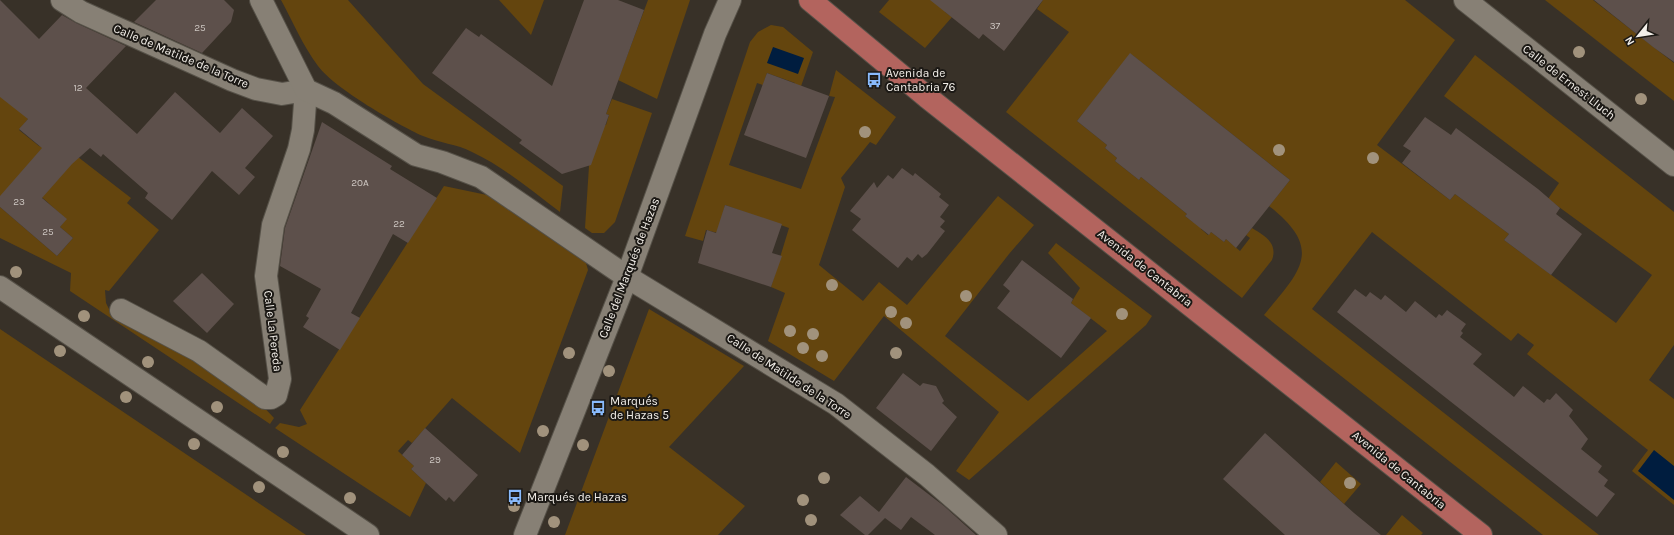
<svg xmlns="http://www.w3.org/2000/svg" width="1674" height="535" font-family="Karla,sans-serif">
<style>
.green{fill:#64450e}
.water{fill:#001d3f}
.building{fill:#5d504b}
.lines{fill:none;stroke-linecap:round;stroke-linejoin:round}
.minor-casing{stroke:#565148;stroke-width:24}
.major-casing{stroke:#565148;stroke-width:24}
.minor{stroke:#878075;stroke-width:22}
.major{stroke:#b3645e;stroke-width:22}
.tree{fill:#a1927c}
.labels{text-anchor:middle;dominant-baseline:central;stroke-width:4;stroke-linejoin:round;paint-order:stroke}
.number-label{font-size:10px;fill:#cec7c2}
.street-label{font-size:12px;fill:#f3efe9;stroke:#1c1915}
.poi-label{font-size:12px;fill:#f3efe9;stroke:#1c1915;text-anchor:start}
</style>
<rect width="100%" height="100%" fill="#383128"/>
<g class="green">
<path d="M 281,0 L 348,0 L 423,84 L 563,186 L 560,212 C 532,191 504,167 472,152 C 457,144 439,143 423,136 C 398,125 334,88 318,66 C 303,46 293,22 281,0 Z"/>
<polygon points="499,0 544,0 531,35"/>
<polygon points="648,0 690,0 657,99 618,80"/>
<polygon points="889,0 939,0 949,7 945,12 952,17 925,48 879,12"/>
<path d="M 1043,0 L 1405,0 L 1455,40 L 1377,145 L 1450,200 L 1455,194 L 1509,234 L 1504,240 L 1616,323 L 1652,275 L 1548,199 L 1559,183 L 1444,96 L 1475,55 L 1674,212 L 1674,345 L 1649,380 L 1674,399 L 1674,505 L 1632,471 L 1648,450 L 1527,354 L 1534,345 L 1518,333 L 1511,341 L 1372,232 L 1312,309 L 1599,535 L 1543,535 L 1275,324 L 1264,315 C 1300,271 1325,250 1269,206 L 1290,180 L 1131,54 L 1077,121 L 1107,145 L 1105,148 L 1117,158 L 1115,161 L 1139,180 L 1141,177 L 1187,214 L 1185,216 L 1193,222 L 1204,224 L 1201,229 L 1208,235 L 1211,232 L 1224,242 L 1226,239 L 1240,251 L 1250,238 L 1246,235 L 1252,228 C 1265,236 1278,243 1272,260 L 1242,298 L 1006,112 L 1069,32 L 1037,9 Z"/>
<polygon points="1545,0 1593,0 1674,63 1674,101"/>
<polygon points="771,25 783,27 813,52 799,92 793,89 795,83 767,73 763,85 757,83 729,165 801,189 835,97 829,96 836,70 896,117 876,145 870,142 841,178 845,187 819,265 863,301 879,282 907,305 998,196 1034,225 1009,254 945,336 1028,401 1107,331 1071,303 1080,288 1048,253 1056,243 1152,316 1146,325 969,480 956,471 999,412 884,316 834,381 768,341 785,293 771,287 789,228 725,205 718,233 706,230 703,241 685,236 750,42 758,32"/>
<polygon points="0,75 28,119 19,130 39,146 78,157 131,198 127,203 159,230 109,291 105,290 106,303 112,315 160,336 257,400 274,418 270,424 70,291 71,273 0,238 0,207 57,256 73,238 60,227 66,219 35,191 0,196"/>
<polygon points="612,99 652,113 615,222 604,233 592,233 585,228 589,166 588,162 601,136 598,135 602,124 606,125 609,115 606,114"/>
<polygon points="444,186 487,195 586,263 588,270 520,453 452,398 412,443 408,440 398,451 414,466 411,469 426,483 410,517 275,428 280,423 299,427 307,424 300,410"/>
<polygon points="649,309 744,366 669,447 745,506 718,535 565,535"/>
<polygon points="0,329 306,535 0,535"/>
<polygon points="1336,462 1361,484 1344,504 1320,482"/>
<polygon points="1402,515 1423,533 1421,535 1386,535"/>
</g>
<g class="water">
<polygon points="773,47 804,58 798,74 767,63"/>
<polygon points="1654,450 1674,466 1674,500 1638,471"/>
</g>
<g class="building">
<polygon points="0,0 39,39 62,15 76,23 126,46 86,88 137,134 175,92 220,133 242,108 273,136 245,168 255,177 239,195 212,171 172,220 145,198 148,193 103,154 101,157 90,148 72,164 42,198 67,219 60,227 73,238 57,256 0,207 0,196 42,148 19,129 28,119 0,97"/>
<polygon points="156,0 224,0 234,10 231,22 202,53 134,22"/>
<polygon points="584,0 618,0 644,10 606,114 609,115 591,165 562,174 519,143 522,140 432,73 466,28 479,37 481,34 552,86"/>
<polygon points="930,0 1043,0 1004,51 983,34 979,39"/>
<polygon points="1594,0 1674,0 1674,62 1653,47"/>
<polygon points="1130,53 1290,180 1236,248 1226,239 1224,242 1211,232 1209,235 1185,216 1187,214 1141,177 1139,180 1115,161 1117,158 1105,148 1107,145 1077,121"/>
<polygon points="767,73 829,96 806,158 744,135"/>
<polygon points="1425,117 1451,135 1456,128 1538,189 1560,208 1556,214 1582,234 1551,275 1504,240 1509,234 1455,194 1450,200 1402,163 1411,151 1403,146"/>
<polygon points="322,122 392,166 390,169 437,198 408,243 393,234 351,313 360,318 340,350 303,327 309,318 306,316 321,289 280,266 285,228"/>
<polygon points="902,168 913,176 915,173 941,194 939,197 949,205 940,217 945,221 940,227 945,231 927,254 922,258 918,254 912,261 907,257 898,268 852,230 861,219 850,211 874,182 877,188 888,175 893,179"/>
<polygon points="725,205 782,224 772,253 782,256 771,287 698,263 707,230 716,233"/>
<polygon points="1022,260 1073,299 1071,303 1091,318 1061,358 997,308 1010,291 1003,285"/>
<polygon points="202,273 234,304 207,333 173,301"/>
<polygon points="1355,289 1366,297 1370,292 1381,300 1385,295 1406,312 1415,301 1436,318 1439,314 1442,316 1447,310 1466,324 1461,331 1463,333 1460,337 1482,354 1473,364 1514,397 1523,386 1544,403 1547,399 1550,400 1556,393 1573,410 1569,416 1588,439 1581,449 1602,466 1598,472 1608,480 1604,486 1615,494 1597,517 1337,312"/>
<polygon points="903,373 920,386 923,383 936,386 944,401 942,403 957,417 931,451 876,408"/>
<polygon points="425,428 478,475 454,502 449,497 446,501 426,483 411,469 414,466 402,455"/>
<polygon points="1265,433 1354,513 1381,535 1285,535 1223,479"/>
<polygon points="906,477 944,506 976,535 935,535 911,517 901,530 885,518 868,535 865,535 840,515 860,496 879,512"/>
</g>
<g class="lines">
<defs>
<g id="minor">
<polyline points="62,0 81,12 232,80 256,89 282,94 306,90 303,130 299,149 273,225 266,276 280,379 276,395 271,398 265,398 199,351 121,310"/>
<polyline points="261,0 306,90 334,103 416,155 442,162 481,177 627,277 836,404 927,475 996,535"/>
<polyline points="1465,0 1674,165"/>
<polyline points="0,287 368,535"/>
<polyline points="525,535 627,277 715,34 730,0"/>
</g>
<polyline id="major" points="810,0 927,97 1481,535"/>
</defs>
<use href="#minor" class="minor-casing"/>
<use href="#major" class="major-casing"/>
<use href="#minor" class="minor"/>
<use href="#major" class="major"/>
</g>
<g class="tree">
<circle cx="1579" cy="52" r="6"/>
<circle cx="1641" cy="99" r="6"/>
<circle cx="865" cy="132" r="6"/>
<circle cx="1279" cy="150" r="6"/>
<circle cx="1373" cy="158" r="6"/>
<circle cx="16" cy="272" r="6"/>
<circle cx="832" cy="285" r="6"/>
<circle cx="966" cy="296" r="6"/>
<circle cx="891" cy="312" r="6"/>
<circle cx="1122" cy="314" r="6"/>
<circle cx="84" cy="316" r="6"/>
<circle cx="906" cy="323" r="6"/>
<circle cx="790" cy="331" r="6"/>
<circle cx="813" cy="334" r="6"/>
<circle cx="803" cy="348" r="6"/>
<circle cx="60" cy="351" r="6"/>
<circle cx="569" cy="353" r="6"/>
<circle cx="896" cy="353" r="6"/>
<circle cx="822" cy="356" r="6"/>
<circle cx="148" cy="362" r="6"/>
<circle cx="609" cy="371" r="6"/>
<circle cx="126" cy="397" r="6"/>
<circle cx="217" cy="407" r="6"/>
<circle cx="543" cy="431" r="6"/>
<circle cx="194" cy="444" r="6"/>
<circle cx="583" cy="445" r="6"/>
<circle cx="283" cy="452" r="6"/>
<circle cx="824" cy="478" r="6"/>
<circle cx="1350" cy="483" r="6"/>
<circle cx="259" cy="487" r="6"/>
<circle cx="350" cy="498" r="6"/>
<circle cx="803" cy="500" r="6"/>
<circle cx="514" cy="506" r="6"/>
<circle cx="811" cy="520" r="6"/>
<circle cx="554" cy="522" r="6"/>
</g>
<defs>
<symbol id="bus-bare" viewBox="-9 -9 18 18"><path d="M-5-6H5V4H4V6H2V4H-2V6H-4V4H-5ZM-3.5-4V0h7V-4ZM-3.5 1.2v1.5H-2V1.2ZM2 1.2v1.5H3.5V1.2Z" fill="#89bafc" stroke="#1c1915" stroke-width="2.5" paint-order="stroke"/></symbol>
</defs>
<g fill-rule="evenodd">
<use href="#bus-bare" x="863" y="69" width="22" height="22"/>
<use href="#bus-bare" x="587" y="397" width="22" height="22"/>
<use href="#bus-bare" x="504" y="486" width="22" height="22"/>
</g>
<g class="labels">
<g class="number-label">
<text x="995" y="26">37</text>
<text x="200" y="28">25</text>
<text x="78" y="88">12</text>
<text x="360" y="183">20A</text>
<text x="19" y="202">23</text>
<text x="399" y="224">22</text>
<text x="48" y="232">25</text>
<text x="435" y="460">29</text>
</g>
<g class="street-label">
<text transform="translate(181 56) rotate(23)">Calle de Matilde de la Torre</text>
<text transform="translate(1569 82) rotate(38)">Calle de Ernest Lluch</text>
<text transform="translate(629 268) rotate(-69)">Calle del Marqués de Hazas</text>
<text transform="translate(1145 268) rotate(38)">Avenida de Cantabria</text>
<text transform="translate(273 331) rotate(83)">Calle La Pereda</text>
<text transform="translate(789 376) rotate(33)">Calle de Matilde de la Torre</text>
<text transform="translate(1399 470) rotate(39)">Avenida de Cantabria</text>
</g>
<g class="poi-label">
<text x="886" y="73">Avenida de<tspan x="886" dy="14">Cantabria 76</tspan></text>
<text x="610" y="401">Marqués<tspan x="610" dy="14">de Hazas 5</tspan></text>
<text x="527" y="497">Marqués de Hazas</text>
</g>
</g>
<g transform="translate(1638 36) rotate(240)" stroke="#1c1915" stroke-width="3" paint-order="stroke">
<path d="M0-3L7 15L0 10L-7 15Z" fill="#f3efe9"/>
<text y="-6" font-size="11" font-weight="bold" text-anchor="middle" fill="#f3efe9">N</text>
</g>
</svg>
